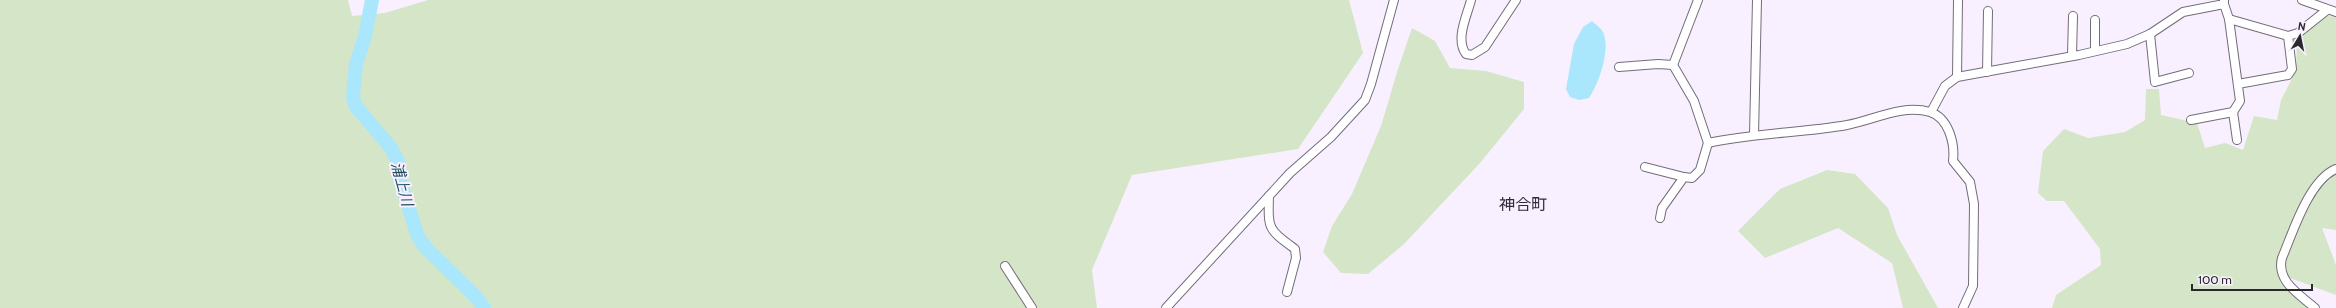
<svg xmlns="http://www.w3.org/2000/svg" width="2336" height="308" font-family="Cabin,'Noto Sans JP',sans-serif">
<style>
.green{fill:#d4e6c7}
.water{fill:#aae6fc}
.lines{fill:none;stroke-linecap:round;stroke-linejoin:round}
.river{stroke:#aae6fc;stroke-width:14}
.street-casing{stroke:#746c79;stroke-width:10}
.street{stroke:#fff;stroke-width:8}
.labels{text-anchor:middle;dominant-baseline:central;stroke-width:4;stroke-linejoin:round;paint-order:stroke}
.water-label{font-size:15px;font-style:italic;fill:#1e4f5f;stroke:#f9f0ff}
.quarter-label{font-size:16px;fill:#312935;stroke:#f9f0ff}
</style>
<rect width="100%" height="100%" fill="#f9f0ff"/>
<g class="green">
<polygon points="0,0 348,0 352,16 385,13 428,0 1349,0 1363,53 1298,149 1132,175 1092,270 1097,308 0,308"/>
<polygon points="2328,16 2336,17 2336,230 2322,228 2336,265 2336,295 2279,274 2311,308 2052,308 2056,295 2101,265 2100,249 2064,201 2047,201 2038,193 2043,151 2064,129 2088,138 2125,132 2145,120 2146,89 2159,89 2161,115 2197,123 2205,148 2225,143 2243,150 2254,116 2277,120 2281,100 2296,71 2297,37"/>
<polygon points="1412,28 1435,41 1450,68 1486,71 1524,82 1524,109 1480,163 1404,244 1368,274 1341,273 1323,252 1332,226 1352,194 1381,126 1398,69"/>
<polygon points="1827,170 1855,174 1888,208 1897,235 1938,308 1903,308 1892,263 1838,228 1765,258 1738,231 1780,189"/>
</g>
<path class="water" d="M 1592,21 C 1595,24 1601,28 1603,32 C 1611,50 1599,83 1589,98 L 1579,100 L 1570,97 L 1566,89 L 1574,44 L 1583,27 Z"/>
<g class="lines">
<polyline class="river" points="372,0 365,36 356,64 353,96 355,105 391,148 399,163 399,177 418,237 427,249 477,298 484,308"/>
<defs>
<g id="street">
<path d="M 1471,0 C 1467,16 1455,39 1466,54 L 1472,55 L 1485,47 L 1516,0"/>
<polyline points="2302,0 2336,12"/>
<polyline points="2229,19 2288,36 2298,33 2327,10"/>
<polyline points="2095,20 2095,51"/>
<polyline points="2150,34 2155,82 2189,73"/>
<polyline points="2072,56 2073,16"/>
<path d="M 1673,65 L 1694,101 L 1708,143 C 1754,133 1801,133 1847,125 C 1874,120 1902,104 1930,112 C 1949,118 1955,144 1953,161 L 1970,182 L 1974,204 L 1973,286 L 1963,308"/>
<polyline points="1673,65 1698,0"/>
<polyline points="1619,67 1658,64 1673,65"/>
<polyline points="1987,72 1988,11"/>
<polyline points="1957,77 1958,0"/>
<polyline points="2238,84 2288,75 2292,69 2288,36"/>
<polyline points="1931,112 1945,86 1957,77 2079,55 2127,44 2150,34 2183,12 2224,4 2224,0"/>
<polyline points="2233,112 2237,140"/>
<polyline points="2191,120 2233,112 2240,101 2229,19 2224,4"/>
<polyline points="1754,135 1757,0"/>
<polyline points="1645,167 1684,177"/>
<path d="M 1269,196 C 1268,230 1268,229 1295,249 L 1296,258 L 1287,292"/>
<polyline points="1660,218 1662,208 1684,177 1692,178 1700,170 1708,143"/>
<polyline points="1005,266 1032,308"/>
<polyline points="1166,308 1290,173 1331,137 1365,100 1371,84 1394,0"/>
<path d="M 2315,308 C 2299,294 2276,281 2282,258 C 2293,232 2309,180 2336,169"/>
</g>
</defs>
<use href="#street" class="street-casing"/>
<use href="#street" class="street"/>
</g>
<g class="labels">
<g class="water-label">
<text transform="translate(402 184) rotate(75)">浦上川</text>
</g>
<g class="quarter-label">
<text x="1523" y="204">神合町</text>
</g>
</g>
<g transform="translate(2300 36) rotate(10)" stroke="#f9f0ff" stroke-width="3" paint-order="stroke">
<path d="M0-3L7 15L0 10L-7 15Z" fill="#2c292e"/>
<text y="-6" font-size="11" font-weight="bold" text-anchor="middle" fill="#2c292e">N</text>
</g>
<path d="M2192 284v6h120v-6" fill="none" stroke="#2c292e" stroke-width="2"/>
<text x="2198" y="284" font-size="12" fill="#2c292e" stroke="#f9f0ff" stroke-width="3" paint-order="stroke">100 m</text>
</svg>
